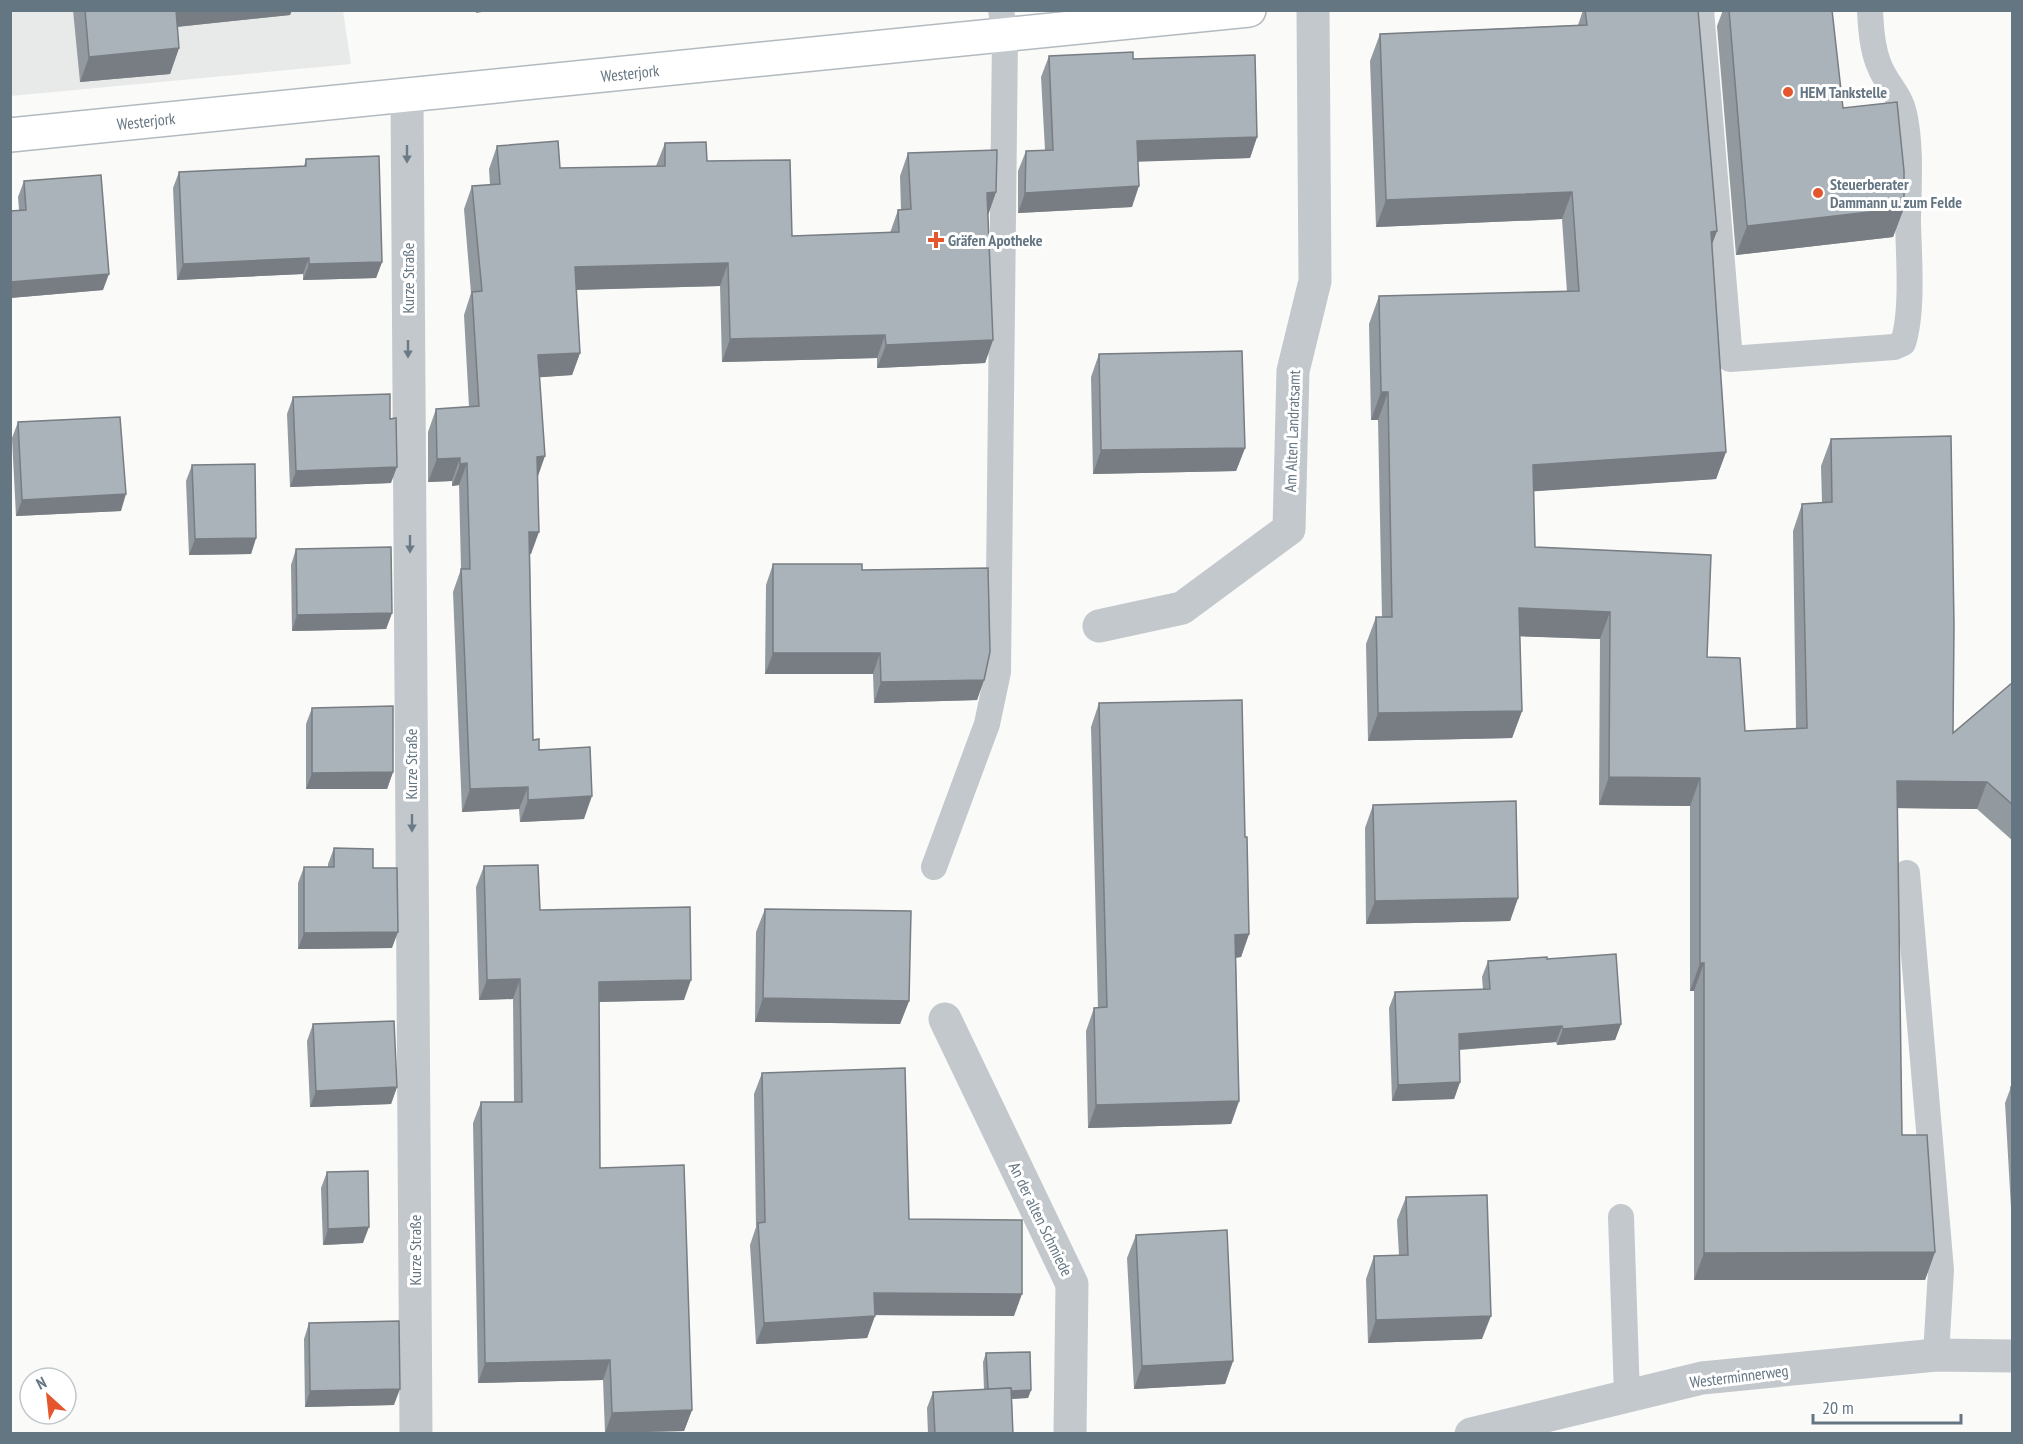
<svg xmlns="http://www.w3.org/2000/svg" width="2023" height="1444" font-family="'PT Sans Narrow',sans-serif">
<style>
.built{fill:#e8e9e9}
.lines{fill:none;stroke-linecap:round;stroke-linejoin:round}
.secondary-casing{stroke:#b3babf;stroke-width:36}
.lane{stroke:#c3c8cc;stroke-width:26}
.street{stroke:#c3c8cc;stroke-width:33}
.secondary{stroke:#fff;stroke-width:33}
.wall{fill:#929a9f}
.shaded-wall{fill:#777d82}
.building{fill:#aab3b9;stroke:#777d82;stroke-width:1.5}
.oneway{fill:#6a7a87}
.poi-dot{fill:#e4572e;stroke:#fff;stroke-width:2}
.labels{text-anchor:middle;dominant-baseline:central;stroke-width:6;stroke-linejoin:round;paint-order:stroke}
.street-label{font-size:16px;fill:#657683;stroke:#fff}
.poi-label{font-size:16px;font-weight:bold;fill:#657683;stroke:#fff;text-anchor:start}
</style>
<rect width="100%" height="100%" fill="#fafaf8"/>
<polygon class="built" points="11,11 343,11 351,64 11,96"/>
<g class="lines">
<defs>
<polyline id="secondary" points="10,135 1249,10"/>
</defs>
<use href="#secondary" class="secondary-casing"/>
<g class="lane">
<path d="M 1701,10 L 1730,359 L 1894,347 L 1903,343 C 1913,312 1909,258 1908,224 C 1908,188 1912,149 1904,113 C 1901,99 1892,89 1885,77 C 1873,58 1871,33 1870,10"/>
<polyline points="934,867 987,724 998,672 1005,35 1001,10"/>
<polyline points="1907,873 1941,1270 1936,1355"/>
<polyline points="1621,1217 1627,1396"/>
</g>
<g class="street">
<polyline points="407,95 416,1434"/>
<polyline points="1099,626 1182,608 1289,529 1293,371 1315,281 1313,10"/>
<polyline points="945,1019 1072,1284 1070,1434"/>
<polyline points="1471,1434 1702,1378 1936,1355 2012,1356"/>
</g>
<use href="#secondary" class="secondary"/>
</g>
<g class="wall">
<polygon points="73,10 292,10 290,15 177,27 179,48 170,74 80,82"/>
<polygon points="1583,10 1698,10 1717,231 1712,243 1726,452 1716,479 1533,491 1535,547 1707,657 1745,731 1796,728 1793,531 1802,504 1822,503 1821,466 1831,439 1953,733 2013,682 2013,841 1977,809 1897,808 1902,1135 1935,1252 1925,1280 1694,1280 1694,991 1690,991 1690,806 1599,805 1600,639 1520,636 1522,711 1512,738 1368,741 1366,644 1376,617 1382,617 1378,420 1371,420 1369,324 1379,296 1567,292 1562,219 1376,227 1370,61 1380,34 1578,25"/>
<polygon points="1723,10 1832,10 1843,108 1904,208 1893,237 1736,255 1717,26"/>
<polygon points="1049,56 1133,59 1257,137 1250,158 1138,161 1132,207 1018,213 1018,171 1026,151 1045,150 1041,77"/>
<polygon points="665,143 707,161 792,236 890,233 898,210 901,210 900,176 908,153 996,192 988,215 993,340 985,363 877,368 877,358 722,362 720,286 576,290 580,353 572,375 540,377 537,478 531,554 530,554 533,740 584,819 520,822 519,809 462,812 453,592 461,569 459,485 452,486 452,481 428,482 428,432 436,409 469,407 464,315 471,293 464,209 472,186 490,185 489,169 497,146 560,168 656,166"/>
<polygon points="306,159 382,262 376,278 303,280 303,274 177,280 173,188 179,172 304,166"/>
<polygon points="24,181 103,290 10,298 10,211 19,210 18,197"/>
<polygon points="1099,354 1245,448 1236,471 1093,474 1091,377"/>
<polygon points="293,397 391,483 290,487 287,414"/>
<polygon points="18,422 121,511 16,516 12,438"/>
<polygon points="192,465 256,538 251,554 189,555 186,481"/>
<polygon points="296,549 392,613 386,629 292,631 291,565"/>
<polygon points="773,564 862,570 984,680 977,700 874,703 873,674 765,674 766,585"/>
<polygon points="1099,703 1245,837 1249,934 1241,957 1236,958 1239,1101 1231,1124 1088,1128 1086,1031 1094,1008 1098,1008 1091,727"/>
<polygon points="312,708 393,772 387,789 306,789 306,724"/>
<polygon points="1373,805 1518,898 1510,921 1366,924 1365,828"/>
<polygon points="334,848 373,868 392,948 298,949 298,883 304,867 328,867 328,864"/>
<polygon points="484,866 540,910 684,1000 599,1002 600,1168 692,1410 684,1431 605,1433 603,1380 478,1383 473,1123 481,1102 514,1102 513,999 479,1000 476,887"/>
<polygon points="765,909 909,1001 900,1024 755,1022 756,932"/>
<polygon points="1547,959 1621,1024 1615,1040 1557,1045 1556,1042 1460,1050 1460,1082 1454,1099 1392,1101 1389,1008 1395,992 1483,990 1482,977 1488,961"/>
<polygon points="313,1024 397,1087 391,1104 310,1107 307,1041"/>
<polygon points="762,1073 909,1219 1014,1316 875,1315 867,1338 756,1344 750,1245 756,1227 754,1094"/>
<polygon points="2011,1087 2013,1087 2013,1208 2011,1208 2005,1103"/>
<polygon points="327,1172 363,1243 323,1245 321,1188"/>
<polygon points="1406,1197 1482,1339 1368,1343 1366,1279 1374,1256 1399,1255 1397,1220"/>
<polygon points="1136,1235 1233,1361 1225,1384 1134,1389 1127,1258"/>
<polygon points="309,1323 394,1405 305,1407 304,1339"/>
<polygon points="986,1353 1031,1390 1028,1398 1012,1399 1013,1434 928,1434 927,1408 933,1392 984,1390 983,1362"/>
</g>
<g class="shaded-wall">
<polygon points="172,10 292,10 290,15 165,28"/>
<polygon points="477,10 493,10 476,13"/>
<polygon points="179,48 170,74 80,82 89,57"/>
<polygon points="1257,137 1250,158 1130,162 1137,141"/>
<polygon points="1139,186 1132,207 1018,213 1025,193"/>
<polygon points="996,192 988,215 987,193"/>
<polygon points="1572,192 1562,219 1376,227 1386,200"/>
<polygon points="1904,208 1893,237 1736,255 1747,226"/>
<polygon points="1717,231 1707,258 1711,232"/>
<polygon points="309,258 303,274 177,280 183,264"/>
<polygon points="382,262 376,278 303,280 309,264"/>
<polygon points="728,263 720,286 567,290 575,267"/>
<polygon points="109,274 103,290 10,298 10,282"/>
<polygon points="885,335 877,358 722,362 730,339"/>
<polygon points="993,340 985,363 877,368 886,345"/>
<polygon points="580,353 572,375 530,378 538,355"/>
<polygon points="1381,392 1388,392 1378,420 1371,420"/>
<polygon points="1245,448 1236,471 1093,474 1101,450"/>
<polygon points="1726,452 1716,479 1523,492 1533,465"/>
<polygon points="545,456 537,479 537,457"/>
<polygon points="460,458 452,481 428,482 437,459"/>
<polygon points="467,463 459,485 452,486 460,464"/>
<polygon points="397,467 391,483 290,487 296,471"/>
<polygon points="126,494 121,511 16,516 22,500"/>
<polygon points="529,532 539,532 531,554 521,555"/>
<polygon points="256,538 251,554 189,555 195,539"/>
<polygon points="1519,608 1610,612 1600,639 1509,636"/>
<polygon points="392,613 386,629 292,631 297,615"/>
<polygon points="773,653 880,653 873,674 765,674"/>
<polygon points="984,680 977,700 874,703 881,682"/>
<polygon points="1522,711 1512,738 1368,741 1378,713"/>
<polygon points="393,772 387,789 306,789 312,773"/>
<polygon points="1609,777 1700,778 1690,806 1599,805"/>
<polygon points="1897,781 1987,782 1977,809 1887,808"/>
<polygon points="528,787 519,809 462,812 470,789"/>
<polygon points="592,796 584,819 520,822 528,800"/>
<polygon points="1518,898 1510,921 1366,924 1375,901"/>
<polygon points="398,932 392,948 298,949 304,933"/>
<polygon points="1249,934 1241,957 1227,958 1235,935"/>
<polygon points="1700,963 1704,963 1694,991 1690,991"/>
<polygon points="520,979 513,999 479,1000 487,980"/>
<polygon points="691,980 684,1000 591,1002 599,982"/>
<polygon points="763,998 909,1001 900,1024 755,1022"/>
<polygon points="1621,1024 1615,1040 1557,1045 1563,1029"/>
<polygon points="1562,1026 1556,1042 1453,1050 1459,1034"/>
<polygon points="1460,1082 1454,1099 1392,1101 1398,1085"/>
<polygon points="397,1087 391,1104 310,1107 316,1091"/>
<polygon points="1239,1101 1231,1124 1088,1128 1096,1105"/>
<polygon points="369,1227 363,1243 323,1245 328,1229"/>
<polygon points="1935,1252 1925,1280 1694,1280 1704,1253"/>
<polygon points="874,1293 1022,1294 1014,1316 866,1315"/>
<polygon points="875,1316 867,1338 756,1344 764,1323"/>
<polygon points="1491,1316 1482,1339 1368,1343 1376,1320"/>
<polygon points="610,1360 603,1380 478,1383 485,1363"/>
<polygon points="1233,1361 1225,1384 1134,1389 1142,1366"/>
<polygon points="400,1389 394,1405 305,1407 310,1391"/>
<polygon points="1031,1390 1028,1398 985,1400 988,1392"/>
<polygon points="692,1410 684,1431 605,1433 612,1413"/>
</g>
<g class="building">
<polygon points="85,10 176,10 179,48 89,57"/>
<polygon points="1585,10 1698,10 1717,231 1711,232 1726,452 1533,465 1535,547 1711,555 1707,657 1740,658 1745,731 1807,728 1802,504 1832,502 1831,439 1951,436 1954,626 1953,733 2013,682 2013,805 1987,782 1897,781 1902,1135 1927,1135 1935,1252 1704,1253 1704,963 1700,963 1700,778 1609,777 1610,612 1519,608 1522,711 1378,713 1376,617 1392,617 1388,392 1381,392 1379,296 1579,291 1572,192 1386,200 1380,34 1587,25"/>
<polygon points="1729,10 1832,10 1843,108 1897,102 1904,171 1904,208 1747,226"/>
<polygon points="1133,52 1133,59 1255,55 1257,137 1137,141 1139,186 1025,193 1026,151 1053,150 1049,56"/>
<polygon points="558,141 560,168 665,166 665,143 706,142 707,161 790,160 792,236 899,232 898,210 911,209 908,153 997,150 996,192 987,193 993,340 886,345 885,335 730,339 728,263 575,267 580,353 538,355 545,456 537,457 539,532 529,532 533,740 539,739 539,750 590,747 592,796 528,800 528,787 470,789 461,569 470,569 467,463 460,464 460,458 437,459 436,409 479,406 472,292 482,291 472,186 500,184 497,146"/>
<polygon points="379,156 382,262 309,264 309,258 183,264 179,172 306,166 306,159"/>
<polygon points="101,175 109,274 10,282 10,211 26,210 24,181"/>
<polygon points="1242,351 1245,448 1101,450 1099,354"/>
<polygon points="390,394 390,419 396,418 397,467 296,471 293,397"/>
<polygon points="120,417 126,494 22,500 18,422"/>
<polygon points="255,464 256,538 195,539 192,465"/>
<polygon points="391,547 392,613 297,615 296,549"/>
<polygon points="773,564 862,564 862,570 988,568 990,652 984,680 881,682 880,653 773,653"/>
<polygon points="1242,700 1245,837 1247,837 1249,934 1235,935 1239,1101 1096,1105 1094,1008 1107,1007 1099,703"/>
<polygon points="393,706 393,772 312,773 312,708"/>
<polygon points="1516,801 1518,898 1375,901 1373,805"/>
<polygon points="334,848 373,849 373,868 397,868 398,932 304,933 304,867 334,867"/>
<polygon points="538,865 540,910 690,907 691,980 599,982 600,1168 684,1165 692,1410 612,1413 610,1360 485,1363 481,1102 522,1102 520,979 487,980 484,866"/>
<polygon points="765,909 911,911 909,1001 763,998"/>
<polygon points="1616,954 1621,1024 1563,1029 1562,1026 1459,1034 1460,1082 1398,1085 1395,992 1490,989 1488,961 1547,957 1547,959"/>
<polygon points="394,1021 397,1087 316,1091 313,1024"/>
<polygon points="905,1068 909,1219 1022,1220 1022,1294 874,1293 875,1316 764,1323 758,1223 765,1222 762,1073"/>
<polygon points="2011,1087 2013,1087 2013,1115"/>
<polygon points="368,1171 369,1227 328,1229 327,1172"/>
<polygon points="1487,1195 1491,1316 1376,1320 1374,1256 1408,1255 1406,1197"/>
<polygon points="1227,1230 1233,1361 1142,1366 1136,1235"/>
<polygon points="399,1321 400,1389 310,1391 309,1323"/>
<polygon points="1030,1352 1031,1390 1011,1391 1011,1388 988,1389 986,1353"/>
<polygon points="1011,1388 1013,1434 935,1434 933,1392"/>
</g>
<defs><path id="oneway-solid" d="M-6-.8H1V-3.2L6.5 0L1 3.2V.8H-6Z" transform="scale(1.5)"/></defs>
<g class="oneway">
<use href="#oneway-solid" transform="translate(407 154) rotate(90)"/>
<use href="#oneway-solid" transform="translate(408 349) rotate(90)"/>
<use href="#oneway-solid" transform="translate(410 544) rotate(90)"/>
<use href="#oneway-solid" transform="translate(412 823) rotate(90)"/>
</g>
<g class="poi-dot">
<circle cx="1788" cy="92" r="6"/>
<circle cx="1818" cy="193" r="6"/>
<path d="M933 231h6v6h6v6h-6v6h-6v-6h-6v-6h6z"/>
</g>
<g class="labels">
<g class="street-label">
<text transform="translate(630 73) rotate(-6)">Westerjork</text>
<text transform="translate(146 121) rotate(-6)">Westerjork</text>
<text transform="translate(408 278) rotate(-90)">Kurze Straße</text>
<text transform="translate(1292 431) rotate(-88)">Am Alten Landratsamt</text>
<text transform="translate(411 764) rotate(-90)">Kurze Straße</text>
<text transform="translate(1041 1219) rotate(64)">An der alten Schmiede</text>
<text transform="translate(415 1250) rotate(-90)">Kurze Straße</text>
<text transform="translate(1739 1376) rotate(-7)">Westerminnerweg</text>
</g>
<g class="poi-label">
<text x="1800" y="92">HEM Tankstelle</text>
<text x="1830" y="184">Steuerberater<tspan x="1830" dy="18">Dammann u. zum Felde</tspan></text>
<text x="948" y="240">Gräfen Apotheke</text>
</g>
</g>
<rect width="2023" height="1444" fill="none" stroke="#657683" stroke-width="24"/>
<g transform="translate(48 1396) rotate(333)"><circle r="28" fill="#ffffff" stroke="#c1c8cd" stroke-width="1.5"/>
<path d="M0-4.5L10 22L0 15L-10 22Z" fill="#e4572e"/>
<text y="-9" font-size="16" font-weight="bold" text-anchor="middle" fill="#657683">N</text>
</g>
<path d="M1813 1414v9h148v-9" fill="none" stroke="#657683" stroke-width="3"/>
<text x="1822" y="1414" font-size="18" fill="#657683" stroke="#ffffff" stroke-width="4.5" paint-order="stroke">20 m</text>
</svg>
